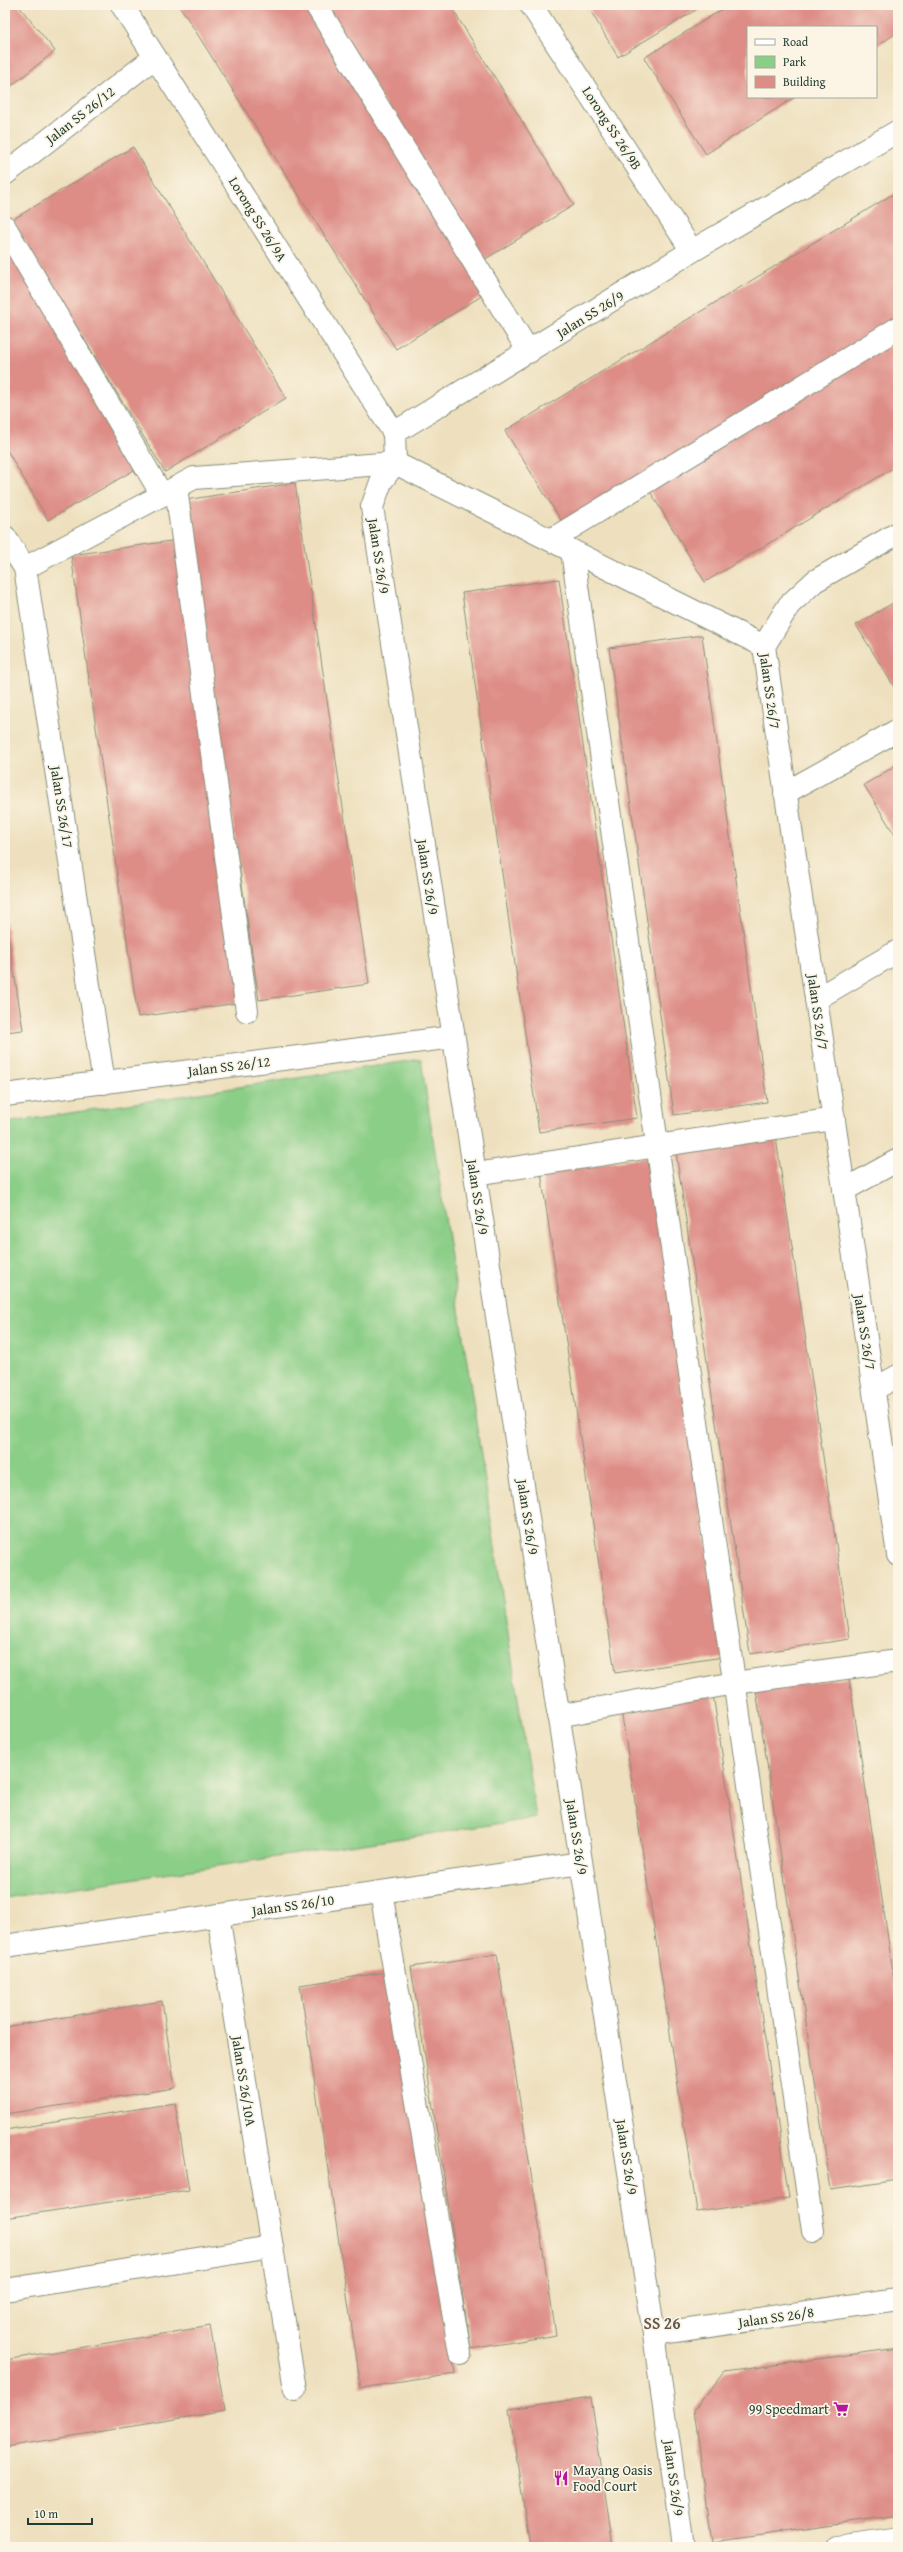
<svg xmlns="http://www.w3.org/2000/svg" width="903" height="2552" font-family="'Gentium Book Plus',serif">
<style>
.green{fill:#8bce87;stroke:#55865e}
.building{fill:#dd8c86}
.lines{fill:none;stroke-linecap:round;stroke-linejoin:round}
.service-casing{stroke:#868e79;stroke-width:24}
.minor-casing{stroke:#868e79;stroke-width:24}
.service{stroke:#fff;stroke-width:22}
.minor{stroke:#fff;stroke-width:22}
.labels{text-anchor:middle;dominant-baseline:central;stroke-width:3.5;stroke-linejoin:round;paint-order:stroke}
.street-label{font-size:14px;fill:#1f3d34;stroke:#fcf5e5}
.poi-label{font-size:14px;fill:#1f3d34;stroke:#fcf5e5;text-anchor:end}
.quarter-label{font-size:16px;font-weight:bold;fill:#625951;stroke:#fcf5e5}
</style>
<rect width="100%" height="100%" fill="#fcf5e5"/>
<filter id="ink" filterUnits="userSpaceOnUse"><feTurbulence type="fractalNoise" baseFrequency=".025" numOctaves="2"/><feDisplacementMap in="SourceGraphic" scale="8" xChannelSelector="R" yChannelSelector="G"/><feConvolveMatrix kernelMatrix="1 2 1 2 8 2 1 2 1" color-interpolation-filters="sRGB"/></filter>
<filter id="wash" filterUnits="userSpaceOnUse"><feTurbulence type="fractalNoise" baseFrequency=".012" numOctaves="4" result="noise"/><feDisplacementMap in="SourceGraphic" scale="16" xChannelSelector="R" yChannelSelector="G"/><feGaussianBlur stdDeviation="0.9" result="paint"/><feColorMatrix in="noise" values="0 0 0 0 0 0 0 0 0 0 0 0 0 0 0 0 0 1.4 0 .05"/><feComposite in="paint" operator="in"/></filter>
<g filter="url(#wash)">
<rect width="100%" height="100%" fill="#eee0be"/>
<polygon class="green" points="421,1059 536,1818 5,1898 5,1123"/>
<g id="blocks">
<g class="building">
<polygon points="5,5 18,5 55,51 5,91"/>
<polygon points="179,5 307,5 488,292 396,349"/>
<polygon points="324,5 450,5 574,205 482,261"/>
<polygon points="587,5 704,5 618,57"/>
<polygon points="729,5 898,5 898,32 876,47 876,27 748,27 748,97 795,97 706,154 644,58"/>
<polygon points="133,147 286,398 165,472 12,220"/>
<polygon points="898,191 898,321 564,525 505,431"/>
<polygon points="5,232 141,466 48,520 5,447"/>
<polygon points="898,337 898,465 705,582 648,488"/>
<polygon points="295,483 369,984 259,1000 185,500"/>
<polygon points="178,540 245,1002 138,1017 71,555"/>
<polygon points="559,579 637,1118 539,1132 462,593"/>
<polygon points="898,600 898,693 856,625"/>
<polygon points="702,635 767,1102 674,1115 609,648"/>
<polygon points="898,764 898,840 864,785"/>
<polygon points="5,915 23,1030 5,1032"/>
<polygon points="776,1138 850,1639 750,1654 676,1152"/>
<polygon points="649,1157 723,1657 615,1673 541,1173"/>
<polygon points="849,1677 898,2006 898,2180 831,2190 756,1690"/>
<polygon points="713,1694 789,2198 697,2212 621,1709"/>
<polygon points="497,1954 556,2335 471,2349 411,1967"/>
<polygon points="394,1971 455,2374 361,2388 300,1985"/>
<polygon points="162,2001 175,2088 5,2114 5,2027"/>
<polygon points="175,2103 189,2190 5,2218 5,2130"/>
<polygon points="210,2326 225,2411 5,2447 5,2360"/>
<polygon points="898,2348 898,2515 712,2541 694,2410 724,2372"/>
<polygon points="591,2397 613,2547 530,2547 509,2409"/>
</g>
</g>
</g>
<g filter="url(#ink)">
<use href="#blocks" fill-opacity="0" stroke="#868e79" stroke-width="1"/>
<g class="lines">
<defs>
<g id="service">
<polyline points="316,5 529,352"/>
<polyline points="5,227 162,495"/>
<polyline points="176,488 247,1011"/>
<polyline points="551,540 898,328"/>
<polyline points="572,551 813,2231"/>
<polyline points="25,568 194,478 395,463 764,646"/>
<polyline points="785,793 898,730"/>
<polyline points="475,1174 834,1119"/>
<polyline points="844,1190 898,1160"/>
<polyline points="558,1716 734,1683 898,1661"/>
<polyline points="381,1892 460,2353"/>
<polyline points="838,2547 898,2538"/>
</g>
<g id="minor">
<polyline points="122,5 394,433"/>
<polyline points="531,5 692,251"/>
<polyline points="5,174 155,57"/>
<polyline points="394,433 395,463 381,482 372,507 654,2334 683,2547"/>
<polyline points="394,433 692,251 898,131"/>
<polyline points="898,533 815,581 789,605 764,646 898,1555"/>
<polyline points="5,537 25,568 104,1083"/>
<polyline points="816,999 898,951"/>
<polyline points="5,1095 453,1037"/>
<polyline points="874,1389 898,1376"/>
<polyline points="218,1915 295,2389"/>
<polyline points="5,1946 581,1863"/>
<polyline points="5,2290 271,2247"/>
<polyline points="654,2334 898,2299"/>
</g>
</defs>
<use href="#service" class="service-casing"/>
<use href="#minor" class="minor-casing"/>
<use href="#service" class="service"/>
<use href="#minor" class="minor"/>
</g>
</g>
<defs>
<symbol id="supermarket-bare" viewBox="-9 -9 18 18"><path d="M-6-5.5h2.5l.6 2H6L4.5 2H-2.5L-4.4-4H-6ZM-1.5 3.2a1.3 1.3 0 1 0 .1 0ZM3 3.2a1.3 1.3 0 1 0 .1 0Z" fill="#b5179e" stroke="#fcf5e5" stroke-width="2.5" paint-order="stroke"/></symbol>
<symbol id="restaurant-bare" viewBox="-9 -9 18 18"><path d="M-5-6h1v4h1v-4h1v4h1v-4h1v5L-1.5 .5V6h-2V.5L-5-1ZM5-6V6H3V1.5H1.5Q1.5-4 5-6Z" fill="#b5179e" stroke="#fcf5e5" stroke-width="2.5" paint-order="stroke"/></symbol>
</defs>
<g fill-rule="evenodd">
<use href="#supermarket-bare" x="830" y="2398" width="22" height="22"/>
<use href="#restaurant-bare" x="550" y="2467" width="22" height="22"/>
</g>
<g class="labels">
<g class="street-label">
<text transform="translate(80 115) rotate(-38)">Jalan SS 26/12</text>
<text transform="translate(612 128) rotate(57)">Lorong SS 26/9B</text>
<text transform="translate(258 219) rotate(58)">Lorong SS 26/9A</text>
<text transform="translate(590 314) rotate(-32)">Jalan SS 26/9</text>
<text transform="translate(379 556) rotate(81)">Jalan SS 26/9</text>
<text transform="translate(770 691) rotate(82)">Jalan SS 26/7</text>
<text transform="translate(62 807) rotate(81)">Jalan SS 26/17</text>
<text transform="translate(428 877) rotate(81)">Jalan SS 26/9</text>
<text transform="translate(818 1012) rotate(82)">Jalan SS 26/7</text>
<text transform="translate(229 1066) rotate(-7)">Jalan SS 26/12</text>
<text transform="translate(478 1197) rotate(81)">Jalan SS 26/9</text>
<text transform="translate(865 1332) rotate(81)">Jalan SS 26/7</text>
<text transform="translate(528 1517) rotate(81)">Jalan SS 26/9</text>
<text transform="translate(577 1837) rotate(81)">Jalan SS 26/9</text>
<text transform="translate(293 1905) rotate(-8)">Jalan SS 26/10</text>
<text transform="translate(244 2081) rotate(81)">Jalan SS 26/10A</text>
<text transform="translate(627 2157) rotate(81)">Jalan SS 26/9</text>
<text transform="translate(776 2317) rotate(-8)">Jalan SS 26/8</text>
<text transform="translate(674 2478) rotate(82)">Jalan SS 26/9</text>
</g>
<g class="poi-label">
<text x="829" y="2409">99 Speedmart</text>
<text x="573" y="2470" text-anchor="start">Mayang Oasis<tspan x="573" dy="16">Food Court</tspan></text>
</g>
<g class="quarter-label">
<text x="662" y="2323">SS 26</text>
</g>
</g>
<rect width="903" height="2552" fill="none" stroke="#fcf5e5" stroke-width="20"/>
<rect x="747" y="26" width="130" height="72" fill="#fcf5e5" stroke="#a4ab9e"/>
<rect x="755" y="39" width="20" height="6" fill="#ffffff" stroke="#a4ab9e"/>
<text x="783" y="46" font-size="12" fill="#1f3d34">Road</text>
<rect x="755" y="56" width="20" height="12" fill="#8bce87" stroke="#a4ab9e"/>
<text x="783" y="66" font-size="12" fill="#1f3d34">Park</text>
<rect x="755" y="76" width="20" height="12" fill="#dd8c86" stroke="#a4ab9e"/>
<text x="783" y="86" font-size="12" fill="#1f3d34">Building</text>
<path d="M28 2518v6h64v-6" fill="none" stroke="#1f3d34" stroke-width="2"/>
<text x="34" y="2518" font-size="12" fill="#1f3d34" stroke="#fcf5e5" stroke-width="3" paint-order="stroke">10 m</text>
</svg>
